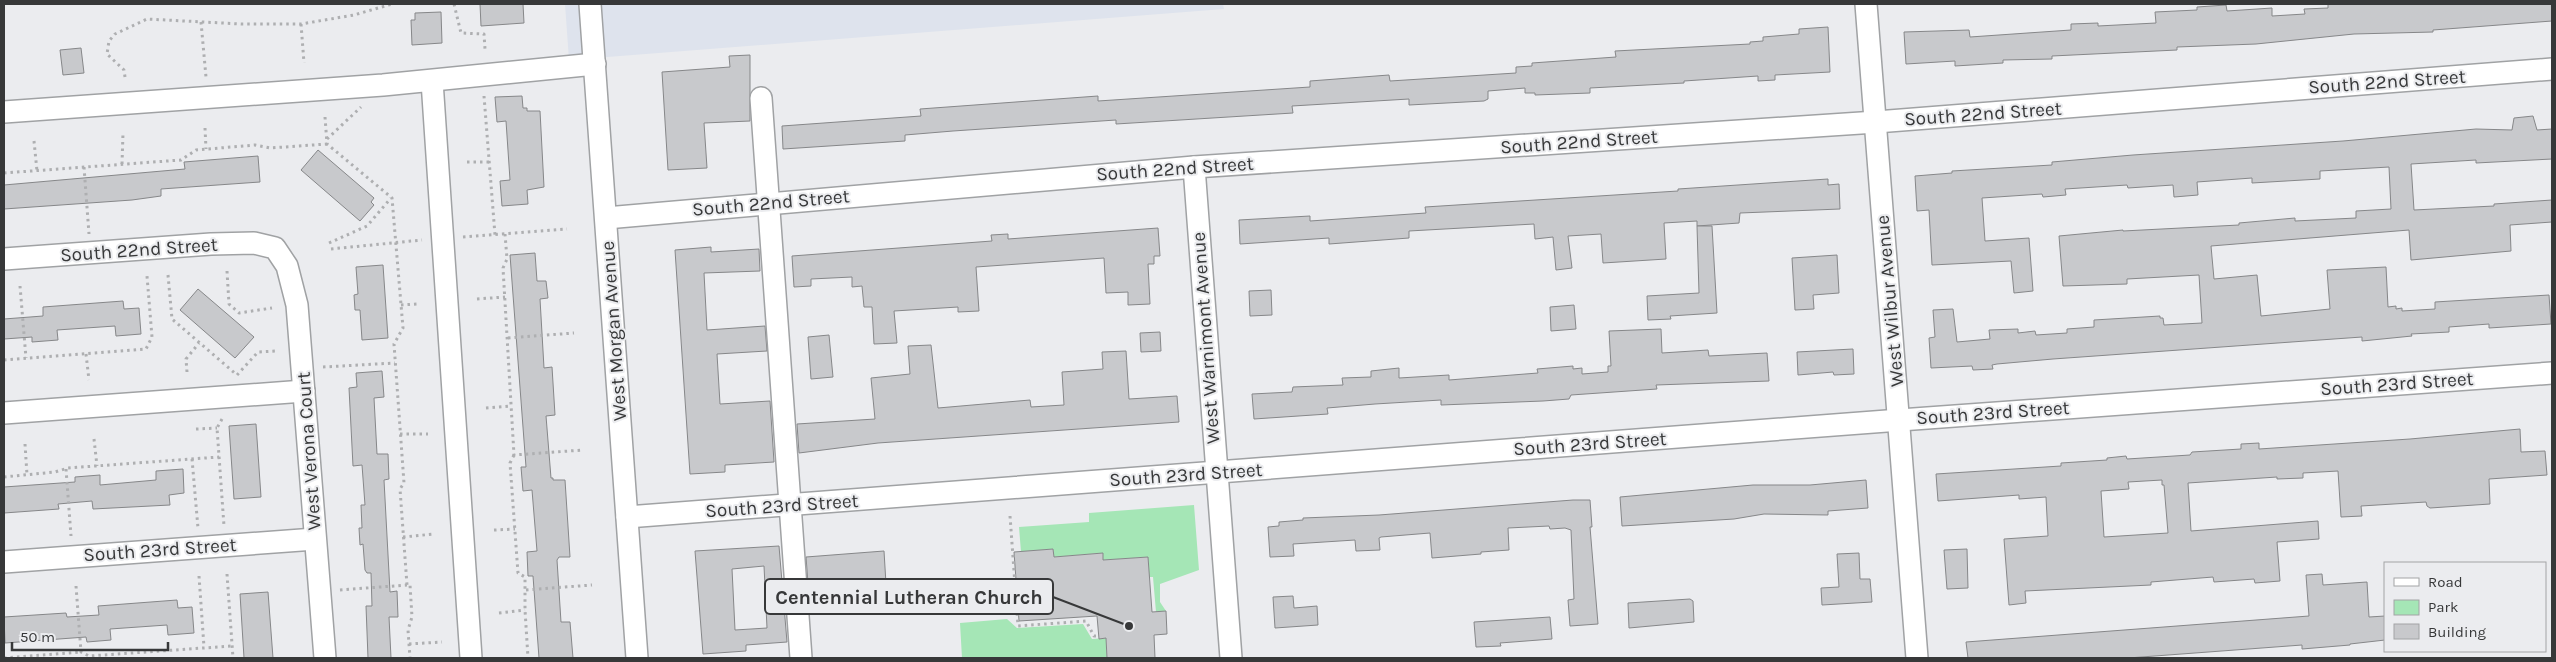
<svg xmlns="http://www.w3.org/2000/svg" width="2556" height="662" font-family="Karla,sans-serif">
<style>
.built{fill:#dee3ed}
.green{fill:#a5e6b6}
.building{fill:#c8c9cc;stroke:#868789;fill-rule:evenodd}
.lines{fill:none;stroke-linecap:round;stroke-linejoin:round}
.minor-casing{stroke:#a0a2a4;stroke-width:24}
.path{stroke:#aeafb1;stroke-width:3;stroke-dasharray:2.5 4;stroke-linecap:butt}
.minor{stroke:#fff;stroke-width:21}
.labels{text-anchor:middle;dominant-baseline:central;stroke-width:4;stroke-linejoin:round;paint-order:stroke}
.street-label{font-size:19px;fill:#373839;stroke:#ebecef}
.leader{fill:none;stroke:#373839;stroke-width:2}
.callout-dot{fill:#373839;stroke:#ebecef;stroke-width:2}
.callout{fill:#ebecef;stroke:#373839;stroke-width:2}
.callout-label{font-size:20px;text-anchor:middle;font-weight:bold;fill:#373839}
</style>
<rect width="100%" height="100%" fill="#ebecef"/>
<polygon class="built" points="565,4 1223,4 1224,9 569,60"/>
<g class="green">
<polygon points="1194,505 1199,570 1160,584 1160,602 1166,611 1156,612 1153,577 1149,577 1148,557 1103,560 1102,553 1054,557 1053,549 1021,552 1019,527 1089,522 1089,513"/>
<polygon points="1007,619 1017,628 1083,624 1092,639 1106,638 1107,658 962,658 960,623"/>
</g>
<g class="building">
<polygon points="480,4 523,4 524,23 481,26"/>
<polygon points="2328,4 2552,4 2552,21 2433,30 2433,32 2354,34 2256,44 2177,47 2177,50 2052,56 2052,59 2003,60 2003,63 1955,66 1955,61 1906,64 1904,32 1969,30 1970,37 2071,30 2071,24 2098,23 2098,26 2156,23 2155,12 2197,10 2197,7 2226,5 2227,11 2272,8 2272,16 2305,14 2304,9 2328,8"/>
<polygon points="441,12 442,43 412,45 411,20 415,20 415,13"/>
<polygon points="1828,27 1830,72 1775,75 1775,80 1758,81 1758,76 1684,81 1684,83 1590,88 1590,93 1535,95 1535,93 1525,93 1525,88 1488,91 1488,99 1484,101 1409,105 1409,99 1292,106 1293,113 1116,124 1116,120 953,131 905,135 905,141 783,149 782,126 921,116 920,109 1098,96 1098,101 1310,87 1310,81 1389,75 1390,81 1516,73 1516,67 1532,66 1532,63 1616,57 1615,51 1750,44 1750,42 1763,41 1763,37 1799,34 1799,29"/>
<polygon points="81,48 84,73 63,75 60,50"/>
<polygon points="750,55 750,121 704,123 707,168 668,170 662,72 730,67 729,56"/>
<polygon points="522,96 523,108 527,108 527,111 540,111 544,187 527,190 528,204 502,206 500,181 510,180 506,121 497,122 495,97"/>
<polygon points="2533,116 2537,130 2552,129 2552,159 2476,163 2476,160 2411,164 2414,210 2494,206 2494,204 2552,200 2552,222 2510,225 2511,251 2411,260 2409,230 2211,246 2214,279 2257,275 2261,316 2330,309 2327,270 2386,267 2388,307 2396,306 2396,309 2402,308 2402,311 2435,309 2435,302 2549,295 2551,324 2489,328 2489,324 2449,327 2449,332 2411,334 2412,336 2362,341 2362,337 2053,359 1997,364 1992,365 1993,369 1973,370 1972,366 1931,368 1929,338 1935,337 1933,310 1953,309 1957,342 1990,339 1989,330 2018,329 2018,333 2035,331 2036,335 2067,333 2067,329 2094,327 2094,320 2160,316 2160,318 2163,318 2164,325 2202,323 2199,275 2127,279 2127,284 2063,286 2059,236 2123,230 2123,231 2239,225 2239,223 2295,218 2295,221 2356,218 2356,211 2391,209 2389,167 2320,171 2320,179 2252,183 2252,178 2197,182 2198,195 2174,197 2173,185 2128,188 2127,185 2065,189 2066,195 2043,197 2042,194 1982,198 1985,241 2029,238 2033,291 2014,293 2011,261 1932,265 1929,210 1917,211 1915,176 1952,173 1952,171 2052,165 2052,162 2133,155 2343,141 2476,129 2512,130 2514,118"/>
<polygon points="318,150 374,198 371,202 374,205 360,221 301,170"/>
<polygon points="258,156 260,182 161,189 161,196 132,200 4,209 4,185 185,169 184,162"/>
<polygon points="1828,179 1828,185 1839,184 1840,209 1740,213 1739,223 1697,226 1697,221 1664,223 1666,259 1603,263 1601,234 1568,236 1572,268 1556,270 1553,237 1535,239 1534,224 1409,231 1409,238 1329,244 1329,238 1240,244 1239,220 1310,216 1310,221 1426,213 1425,207 1678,191 1678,189"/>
<polygon points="1697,226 1712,226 1717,313 1670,316 1671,319 1648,320 1647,296 1699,293"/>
<polygon points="1158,228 1160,256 1154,256 1154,264 1148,264 1150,304 1128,305 1128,292 1106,293 1104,258 976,267 979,311 958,312 958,307 894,311 897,343 874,344 872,307 864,307 862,286 852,287 852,277 811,279 811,286 794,287 792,256 992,241 991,235 1008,234 1008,239"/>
<polygon points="711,247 711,252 759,249 760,271 704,273 707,330 765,326 767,351 717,354 720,404 770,401 774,462 725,465 725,472 690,474 675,250"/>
<polygon points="535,253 537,281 546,281 548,298 540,299 544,368 552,367 555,415 546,416 551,478 553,478 553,480 565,480 570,557 559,557 557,560 561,622 570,622 573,658 539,658 533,576 528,576 527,552 537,551 532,490 523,491 521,467 526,467 510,255"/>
<polygon points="1837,255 1839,293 1813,295 1814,309 1795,310 1792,258"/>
<polygon points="383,265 388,338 362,340 360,310 355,310 354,295 358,294 356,267"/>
<polygon points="198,289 254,337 235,358 180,310"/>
<polygon points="1271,290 1272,315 1250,316 1249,291"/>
<polygon points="123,301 124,309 139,308 141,334 116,336 115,326 57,330 58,340 32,342 32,337 4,339 4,319 43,316 43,307"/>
<polygon points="1574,305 1576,329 1551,331 1550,307"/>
<polygon points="1661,329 1662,353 1708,350 1709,356 1767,353 1769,381 1656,385 1657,389 1571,395 1569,399 1543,401 1441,405 1441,400 1375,404 1327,408 1328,414 1254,419 1252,394 1292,392 1293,387 1343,385 1342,378 1371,377 1371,371 1399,368 1399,378 1449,375 1449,380 1538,373 1537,369 1573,366 1573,369 1582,368 1582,374 1608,372 1608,366 1611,366 1609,331"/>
<polygon points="1160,332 1161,351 1141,352 1140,333"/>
<polygon points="829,335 833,377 811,379 808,337"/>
<polygon points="931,345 938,408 1030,400 1031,407 1064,405 1062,372 1103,369 1102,352 1126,351 1129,399 1177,396 1179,422 878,443 799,453 797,424 875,419 871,378 910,374 908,346"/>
<polygon points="1853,349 1854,374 1834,375 1833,372 1798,375 1797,352"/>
<polygon points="382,371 384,397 374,398 377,454 388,454 389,479 384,480 390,592 397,591 398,617 389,617 391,658 368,658 366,606 372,606 371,573 367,573 365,570 363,544 360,545 359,528 362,528 361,505 365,505 362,465 353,466 349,388 357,387 356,373"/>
<polygon points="256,424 261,497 234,499 229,426"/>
<path d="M 2520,429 L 2521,452 L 2545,451 L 2547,475 L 2489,479 L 2490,504 L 2430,508 L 2427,506 L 2426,502 L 2361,506 L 2362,516 L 2341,517 L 2338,471 L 2303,473 L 2303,478 L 2277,479 L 2277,477 L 2188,483 L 2191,531 L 2318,521 L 2319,539 L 2277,542 L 2280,581 L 2255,583 L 2254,579 L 2214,582 L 2213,577 L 2151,582 L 2151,585 L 2025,591 L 2026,603 L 2009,605 L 2004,539 L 2048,536 L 2046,497 L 2019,499 L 2019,495 L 1938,501 L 1936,474 L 2061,466 L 2061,463 L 2107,460 L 2107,458 L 2126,456 L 2127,459 L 2190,455 L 2192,452 L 2241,449 L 2241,444 L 2259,443 L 2259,449 L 2410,439 ZM 2162,480 L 2162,485 L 2164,485 L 2168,533 L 2104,537 L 2101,491 L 2129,489 L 2128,482 Z"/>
<polygon points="183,469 184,493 169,495 170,505 93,509 92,501 58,504 59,509 4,513 4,487 75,482 75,477 100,475 100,485 156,480 156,471"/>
<polygon points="1866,480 1868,508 1828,511 1828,515 1764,514 1734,519 1622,526 1620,497 1753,485 1810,485"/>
<polygon points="1573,500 1590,500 1592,527 1590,527 1598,624 1570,626 1568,600 1574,599 1571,530 1565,528 1550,529 1549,526 1508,528 1509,550 1481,552 1481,554 1432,558 1430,533 1381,537 1379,538 1380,550 1356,551 1355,540 1293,544 1294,556 1270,557 1268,527 1279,526 1279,522 1303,520 1303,518 1379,515"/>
<path d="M 779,546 L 787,642 L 746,645 L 746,651 L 703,654 L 695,551 ZM 764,566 L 767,628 L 735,630 L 732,569 Z"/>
<polygon points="1053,549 1054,557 1103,553 1103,560 1148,557 1152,612 1166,611 1167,634 1154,635 1155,658 1107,658 1106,638 1099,639 1097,616 1019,621 1014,552"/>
<polygon points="1967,549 1968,588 1947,589 1944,550"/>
<polygon points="884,551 886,584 862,586 862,580 808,583 806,557"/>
<polygon points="1859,553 1860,579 1870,579 1872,602 1822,605 1821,588 1839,587 1837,554"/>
<polygon points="2322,574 2323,585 2367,582 2369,617 2385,616 2385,640 2350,644 2350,645 2302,649 2302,645 2128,658 1968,658 1966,642 2309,616 2306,575"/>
<polygon points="268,592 273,658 244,658 240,594"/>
<polygon points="1293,596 1294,608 1317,606 1318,625 1275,628 1273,597"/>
<polygon points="1690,599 1693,601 1694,622 1629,628 1628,603"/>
<polygon points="177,600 178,608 192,607 194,633 168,635 167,625 110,629 111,640 87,642 86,637 5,643 4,617 66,613 67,617 99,615 98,606"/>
<polygon points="1550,617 1552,639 1500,643 1501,646 1476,647 1474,622"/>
</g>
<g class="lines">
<defs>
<g id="minor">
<polyline points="590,4 637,658"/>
<polyline points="1866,4 1917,658"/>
<polyline points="432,81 471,658"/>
<polyline points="761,98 801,658"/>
<polyline points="4,112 383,85 595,64"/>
<polyline points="1194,167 1231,658"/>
<polyline points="606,218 1194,167 1876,122 2552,69"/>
<polyline points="4,259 211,244 254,243 275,248 287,266 297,305 325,658"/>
<polyline points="4,413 304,391"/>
<polyline points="627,517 1900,420 2552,373"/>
<polyline points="4,562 315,539"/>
</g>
</defs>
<use href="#minor" class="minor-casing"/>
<g class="path">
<polyline points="454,4 461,33 484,34 485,49"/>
<polyline points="201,22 206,77"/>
<polyline points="301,24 304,63"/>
<polyline points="125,77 124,70 107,54 109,41 115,34 147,19 241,24 301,24 354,15 392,4"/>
<polyline points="484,96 495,235"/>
<polyline points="325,117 327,144 392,198 403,328 394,344 404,483 400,489 407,585 410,585 412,617 408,630 410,658"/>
<polyline points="205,128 206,149"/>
<polyline points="327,139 361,107"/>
<polyline points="34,141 37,171"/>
<polyline points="467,162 489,162"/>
<polyline points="122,164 123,133"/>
<polyline points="84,167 89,234"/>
<polyline points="4,173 181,160 196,150 255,145 270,148 327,144"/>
<polyline points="505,234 507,259 503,268 514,455 583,450"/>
<polyline points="463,237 567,229"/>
<polyline points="329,243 367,226 391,198"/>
<polyline points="331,249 422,240"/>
<polyline points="227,271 229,304 239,313 272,308"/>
<polyline points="168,275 172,319 237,375 258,352 276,351"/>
<polyline points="20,286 26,358"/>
<polyline points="477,299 505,297"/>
<polyline points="401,305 417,304"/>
<polyline points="508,338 574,333"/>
<polyline points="86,354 89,380"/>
<polyline points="4,360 146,349 152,337 147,276"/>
<polyline points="323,367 395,363"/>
<polyline points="187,372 186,359 199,343"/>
<polyline points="486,408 511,406"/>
<polyline points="222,419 217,428 224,526"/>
<polyline points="196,429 217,428"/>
<polyline points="400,434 428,434"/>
<polyline points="94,439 97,466"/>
<polyline points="25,444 27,475"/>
<polyline points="514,455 510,463 518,573 525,577 525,610 528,658"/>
<polyline points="192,459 198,528"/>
<polyline points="66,469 71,536"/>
<polyline points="4,477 55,472 68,468 219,457"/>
<polyline points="1010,516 1018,626 1086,621 1094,636 1099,636"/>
<polyline points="494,530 515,529"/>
<polyline points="403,537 434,534"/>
<polyline points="227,574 233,658"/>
<polyline points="199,576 204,647"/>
<polyline points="76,586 81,652 89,656 232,646"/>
<polyline points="340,590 407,585"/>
<polyline points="526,590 592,585"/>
<polyline points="499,613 525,610"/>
<polyline points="409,644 442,642"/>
<polyline points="4,658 81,652"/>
</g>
<use href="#minor" class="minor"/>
</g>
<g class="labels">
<g class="street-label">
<text transform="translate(2387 82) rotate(-4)">South 22nd Street</text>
<text transform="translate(1983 114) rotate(-4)">South 22nd Street</text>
<text transform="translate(1579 142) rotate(-4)">South 22nd Street</text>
<text transform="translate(1175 169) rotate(-4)">South 22nd Street</text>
<text transform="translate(771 203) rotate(-5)">South 22nd Street</text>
<text transform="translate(139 250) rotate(-4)">South 22nd Street</text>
<text transform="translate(1890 301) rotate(-95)">West Wilbur Avenue</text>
<text transform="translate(614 331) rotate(-94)">West Morgan Avenue</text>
<text transform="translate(1206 338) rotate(-94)">West Warnimont Avenue</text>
<text transform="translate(2397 384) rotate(-4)">South 23rd Street</text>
<text transform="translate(1993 413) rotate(-4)">South 23rd Street</text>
<text transform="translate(1590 444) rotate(-4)">South 23rd Street</text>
<text transform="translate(309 451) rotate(-94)">West Verona Court</text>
<text transform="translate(1186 475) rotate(-4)">South 23rd Street</text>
<text transform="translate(782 506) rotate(-4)">South 23rd Street</text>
<text transform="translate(160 550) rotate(-4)">South 23rd Street</text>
</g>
</g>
<path class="leader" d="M1129 626L1053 597"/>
<circle class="callout-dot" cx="1129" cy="626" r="5"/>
<rect class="callout" x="765" y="579" width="288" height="35" rx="5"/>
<g class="callout-label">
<text x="909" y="604">Centennial Lutheran Church</text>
</g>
<rect width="2556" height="662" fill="none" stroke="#373839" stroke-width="10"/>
<rect x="2384" y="562" width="162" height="90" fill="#ebecef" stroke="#a3a4a6"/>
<rect x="2394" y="578" width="25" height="8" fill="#ffffff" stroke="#a3a4a6"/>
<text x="2428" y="587" font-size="15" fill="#373839">Road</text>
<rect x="2394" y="600" width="25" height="15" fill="#a5e6b6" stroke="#a3a4a6"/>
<text x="2428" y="612" font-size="15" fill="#373839">Park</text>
<rect x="2394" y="624" width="25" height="15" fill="#c8c9cc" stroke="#a3a4a6"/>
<text x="2428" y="637" font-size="15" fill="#373839">Building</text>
<path d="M12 642v8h156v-8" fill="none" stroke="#373839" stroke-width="2.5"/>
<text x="20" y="642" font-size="15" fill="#373839" stroke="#ebecef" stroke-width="4" paint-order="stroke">50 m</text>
</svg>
